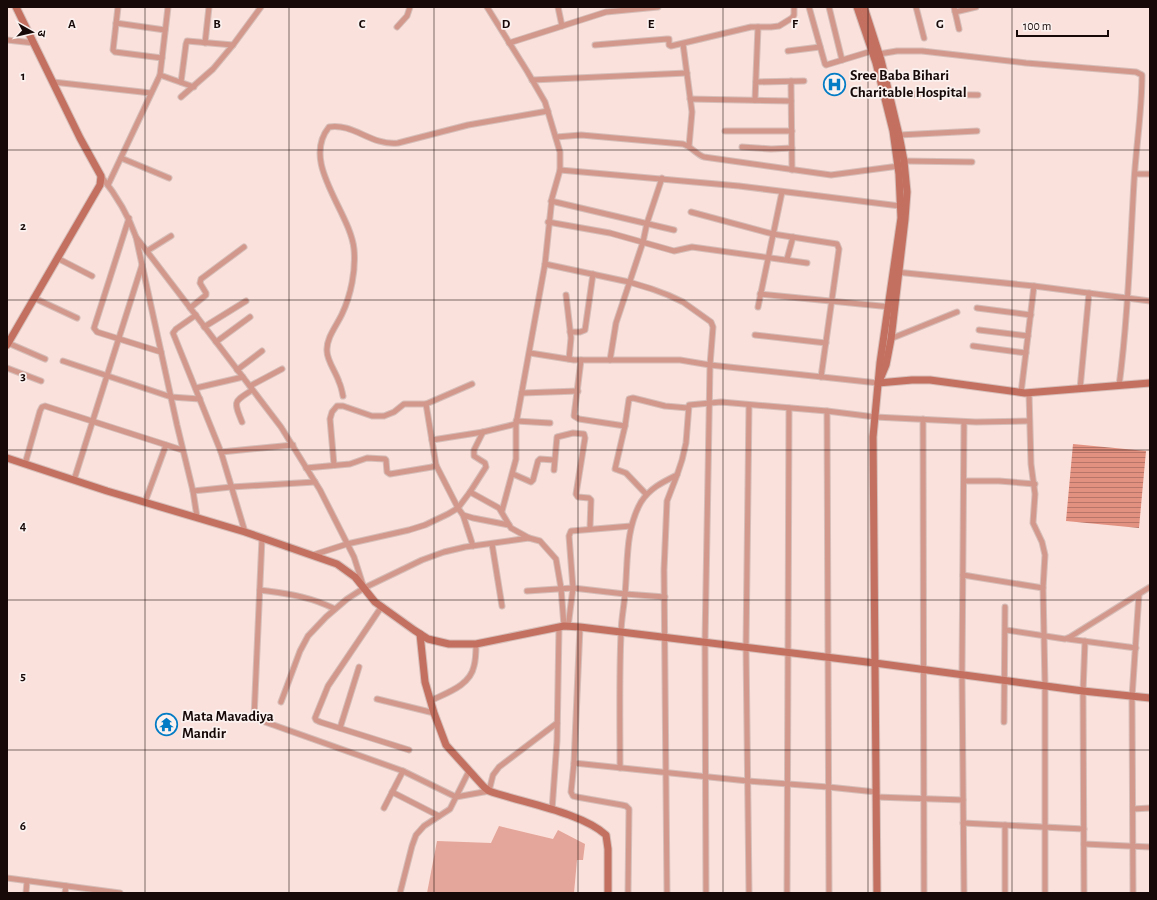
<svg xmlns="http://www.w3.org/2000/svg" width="1157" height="900" font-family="'Alegreya Sans','Noto Sans Devanagari',sans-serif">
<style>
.green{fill:#e4a69a}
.water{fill:url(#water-rules)}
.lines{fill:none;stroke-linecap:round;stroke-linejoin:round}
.street-casing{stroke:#d6beb9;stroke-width:7}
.secondary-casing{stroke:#d6beb9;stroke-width:9}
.street{stroke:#d3988c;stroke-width:5}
.secondary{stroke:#c47060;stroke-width:7}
.grid{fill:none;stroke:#160907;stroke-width:1;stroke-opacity:0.55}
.labels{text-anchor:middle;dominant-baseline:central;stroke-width:3.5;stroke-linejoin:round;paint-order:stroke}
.poi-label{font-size:15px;font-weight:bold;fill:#160907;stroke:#fbf2f0;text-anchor:start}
.grid-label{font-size:13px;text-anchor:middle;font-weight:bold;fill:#160907;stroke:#fbf2f0;stroke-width:3.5;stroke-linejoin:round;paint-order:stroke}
</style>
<defs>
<pattern id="water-rules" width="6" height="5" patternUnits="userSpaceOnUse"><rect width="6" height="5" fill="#e29181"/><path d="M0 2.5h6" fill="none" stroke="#b67568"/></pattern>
</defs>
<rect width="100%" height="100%" fill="#fae1db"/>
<polygon class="green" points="499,826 553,839 558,830 585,844 583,860 577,860 574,893 427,893 437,841 491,843"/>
<polygon class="water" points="1073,444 1146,451 1139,528 1066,521"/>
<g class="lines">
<defs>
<g id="street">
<polyline points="118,7 113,50 115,52 162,58"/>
<polyline points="558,7 562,26"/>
<polyline points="809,7 825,64 826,65 872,51"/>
<polyline points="829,7 842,60"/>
<polyline points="916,7 924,38"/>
<polyline points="954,7 959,29"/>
<polyline points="955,12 976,7"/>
<polyline points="116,23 165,30"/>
<polyline points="397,27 407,16 410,7"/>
<polyline points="7,40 34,43"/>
<polyline points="205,43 209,7"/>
<polyline points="509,43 606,12 658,7"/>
<polyline points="683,44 692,112 689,146"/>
<polyline points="595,45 667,39 669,39 669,45 671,46 751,27 771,27 779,26 792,18 794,15 794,7"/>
<polyline points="788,51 820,47"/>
<path d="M 879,54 L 897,51 L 922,51 L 1026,63 L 1136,72 L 1142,75 C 1142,111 1136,147 1134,182 C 1130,250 1128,318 1119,386"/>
<polyline points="160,75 194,87"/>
<polyline points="532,80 687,73"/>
<polyline points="791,81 792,170"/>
<polyline points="53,82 151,93"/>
<polyline points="181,82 186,44 187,41 233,45"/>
<polyline points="756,82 804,81"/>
<polyline points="889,94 978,95"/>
<polyline points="181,97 213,69 233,45 261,7"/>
<polyline points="690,99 791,101"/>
<polyline points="755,100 758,27"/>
<polyline points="725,131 792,131"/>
<polyline points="899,135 977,131"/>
<path d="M 556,137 L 581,135 L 683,144 C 692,147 696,154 704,157 L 831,175 L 899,166"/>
<polyline points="742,147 771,149 792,148"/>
<polyline points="121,158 169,178"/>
<polyline points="904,161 972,162"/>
<polyline points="560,170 739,186 900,206"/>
<polyline points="1135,174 1150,174"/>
<path d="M 101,176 C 116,195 128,214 136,237 L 177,425 L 193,491 L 197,517"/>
<polyline points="108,185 160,75 168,7"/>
<polyline points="551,201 674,230"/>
<polyline points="691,212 773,234 837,244 839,249 821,377"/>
<polyline points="129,218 94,328 97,332 161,352"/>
<polyline points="548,222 610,233 674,251 692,247 807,263"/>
<polyline points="136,237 281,427 320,490 354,557 363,585"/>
<polyline points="147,251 171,236"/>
<polyline points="57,258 92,276"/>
<polyline points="787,259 793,237"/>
<polyline points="545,264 629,282 652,289 668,295 683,302 711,322 713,327 710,365 705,642 706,893"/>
<polyline points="896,272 1034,286 1150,301"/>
<polyline points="760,294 891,307"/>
<polyline points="566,295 571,338 569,359"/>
<polyline points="34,298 77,318"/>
<polyline points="758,307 782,192"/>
<polyline points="190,308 206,295 206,293 200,283 201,279 244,247"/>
<polyline points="977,308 1031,315"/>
<polyline points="196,315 176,329 173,333 221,452 245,532"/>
<polyline points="204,327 246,301"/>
<polyline points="979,330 1028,336"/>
<polyline points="570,332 580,332 585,330 593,274"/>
<polyline points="755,335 826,343"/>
<polyline points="890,339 957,312"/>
<polyline points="216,342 250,317"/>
<polyline points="8,343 45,359"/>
<polyline points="973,346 1026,353"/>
<polyline points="530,353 574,360 680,360 710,365 878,383"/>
<polyline points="581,360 574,416 579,419 625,426"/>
<polyline points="610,360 616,323 643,242 647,223 662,178"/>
<polyline points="63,361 171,397 200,399"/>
<polyline points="7,368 41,381"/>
<polyline points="237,370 262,351"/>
<polyline points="250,386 282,369"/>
<polyline points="196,388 243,377"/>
<polyline points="1080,389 1089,293"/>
<polyline points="522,393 578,391"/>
<polyline points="1021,393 1034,286"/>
<polyline points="1029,393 1031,464 1035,494 1033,523 1042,542 1045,555 1043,588 1045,685 1045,893"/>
<path d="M 343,396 C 342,391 341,386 339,382 C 336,372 327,361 327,351 C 326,338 337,325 342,314 C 351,295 356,270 354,249 C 350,211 300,163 329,127 C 354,123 371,146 398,143 L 468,125 L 548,111"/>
<polyline points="827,411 829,893"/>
<polyline points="923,419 924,893"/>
<polyline points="516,421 550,423"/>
<path d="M 242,422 C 233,400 234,402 252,390"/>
<polyline points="432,440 483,432 516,424 545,264 552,198 560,170 560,152 545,102 527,71 487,7"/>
<polyline points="221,452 293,445"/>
<polyline points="25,464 40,411 42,407 45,406 182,450"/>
<polyline points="334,465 330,419 332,412 337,406 343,406 372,416 384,416 394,412 404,404 426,404 472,384"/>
<polyline points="436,465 458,508 463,515 473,546"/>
<polyline points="306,468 350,464 367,458 385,459 386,460 387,472 390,474 432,467 436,465 426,404"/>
<polyline points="554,470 557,437 573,433 584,434 585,438 576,494 578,497 589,498 591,500 590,528"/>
<polyline points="513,474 531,482 533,480 538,461 540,459 554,460"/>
<polyline points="74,480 142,265"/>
<polyline points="964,481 999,481 1035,484"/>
<polyline points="193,491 231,487 315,482"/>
<polyline points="470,492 499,508 511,528 529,538 540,541 556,559 561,588 564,626"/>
<polyline points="646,494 626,473 615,469 625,426 629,399 633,398 665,406 688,408"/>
<polyline points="145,502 166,445"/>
<polyline points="502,511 516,459 516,424"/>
<polyline points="463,515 473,518 509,525"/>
<polyline points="262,538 254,718 403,771 456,797 489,791 493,775 499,767 557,723"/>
<polyline points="492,544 502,606"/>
<polyline points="313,555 347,544 409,530 425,525 448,514 458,508 470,492 486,467 485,463 474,456 474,450 483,432"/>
<polyline points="963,575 1043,588"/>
<path d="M 260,590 C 288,594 309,596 335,609"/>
<polyline points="527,591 573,588 625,594 665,597"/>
<polyline points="382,606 328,686 315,718 316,720 320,722 409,750"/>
<polyline points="568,627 573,588 569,536 571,531 631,526"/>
<polyline points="580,627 574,763 571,792 573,796 577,797 622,805 626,806 629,809 628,893"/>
<polyline points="1006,630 1065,639 1070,637 1150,587"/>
<polyline points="1068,639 1136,648"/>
<polyline points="377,699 434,713"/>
<path d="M 430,701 C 446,693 470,686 474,666 C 476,659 476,651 476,644"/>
<polyline points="281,702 300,651 308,636 326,617 347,599 364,588 422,560 444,552 465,547 529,538"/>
<polyline points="1004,722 1005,607"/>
<polyline points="340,728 359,667"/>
<polyline points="574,763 748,781 828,787 876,792"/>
<path d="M 620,768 C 620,723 619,678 621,634 C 621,620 624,607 625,594 C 628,563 625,530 641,502 C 650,488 663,482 677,475 L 682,460 L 686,443 L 689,405 L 721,402 L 827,411 L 875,417 L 976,422 L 1029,421"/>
<polyline points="392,792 439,816"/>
<polyline points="876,797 963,800"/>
<polyline points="384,808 403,771"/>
<polyline points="1133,809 1150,808"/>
<polyline points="552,810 557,741 559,628"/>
<polyline points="963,823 1084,829"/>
<polyline points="1084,844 1150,847"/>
<polyline points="7,878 120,893"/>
<polyline points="26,893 27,881"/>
<polyline points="65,893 66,886"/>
<polyline points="400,893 412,846 416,835 424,826 450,809 469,771"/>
<polyline points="667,893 664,570 667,501 677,475"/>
<polyline points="749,893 746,647 749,405"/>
<polyline points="787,893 789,408"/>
<polyline points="964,893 962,675 964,422"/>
<polyline points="1005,893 1005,825"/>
<polyline points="1084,893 1083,691 1085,641"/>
<polyline points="1133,893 1132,697 1139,594"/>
</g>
<g id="secondary">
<polyline points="857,7 876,63 893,131 899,174 901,218 880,363 873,437 877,893"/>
<polyline points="864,7 881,60 899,135 904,161 907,192 905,219 891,339 886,365 881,377"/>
<polyline points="7,345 100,185 101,176 80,138 16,7"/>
<polyline points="878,383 912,380 930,380 1025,393 1150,383"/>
<polyline points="7,458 107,491 245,532 337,564 355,577 375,602 414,630 428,639 449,644 476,644 564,626 580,627 875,663 1083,691 1150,698"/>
<path d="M 420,634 L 425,682 L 434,713 L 446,745 L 484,787 L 489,791 C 523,803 580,812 606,835 L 608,849 L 608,893"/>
</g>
</defs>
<use href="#street" class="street-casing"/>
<use href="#secondary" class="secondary-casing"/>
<use href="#street" class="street"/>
<use href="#secondary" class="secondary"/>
</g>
<path class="grid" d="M 145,7 L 145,893M 289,7 L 289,893M 434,7 L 434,893M 578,7 L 578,893M 723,7 L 723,893M 868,7 L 868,893M 1012,7 L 1012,893M 7,150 L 1150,150M 7,300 L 1150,300M 7,450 L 1150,450M 7,600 L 1150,600M 7,750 L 1150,750"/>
<defs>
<symbol id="hospital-ring" viewBox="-11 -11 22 22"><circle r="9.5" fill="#fbf2f0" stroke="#047cc5" stroke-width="1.5"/><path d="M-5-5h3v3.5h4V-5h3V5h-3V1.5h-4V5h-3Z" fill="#047cc5"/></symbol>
<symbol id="temple-ring" viewBox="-11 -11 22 22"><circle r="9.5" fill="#fbf2f0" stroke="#047cc5" stroke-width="1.5"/><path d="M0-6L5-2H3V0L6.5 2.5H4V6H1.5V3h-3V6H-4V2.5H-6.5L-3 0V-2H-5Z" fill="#047cc5"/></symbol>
</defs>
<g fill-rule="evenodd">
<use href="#hospital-ring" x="822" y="72" width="25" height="25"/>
<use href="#temple-ring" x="154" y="712" width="25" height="25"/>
</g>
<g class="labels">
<g class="poi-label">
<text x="850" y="75">Sree Baba Bihari<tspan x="850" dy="17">Charitable Hospital</tspan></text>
<text x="182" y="716">Mata Mavadiya<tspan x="182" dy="17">Mandir</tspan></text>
</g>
</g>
<g class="grid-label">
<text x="72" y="28">A</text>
<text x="217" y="28">B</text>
<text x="362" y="28">C</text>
<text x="506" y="28">D</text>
<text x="651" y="28">E</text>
<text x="795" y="28">F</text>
<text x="940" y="28">G</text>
<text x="23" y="80">1</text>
<text x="23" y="230">2</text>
<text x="23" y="380">3</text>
<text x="23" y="530">4</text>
<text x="23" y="680">5</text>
<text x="23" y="830">6</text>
</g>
<rect width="1157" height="900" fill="none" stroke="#160907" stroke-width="16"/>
<g transform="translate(32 32) rotate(98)" stroke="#fbf2f0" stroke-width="3" paint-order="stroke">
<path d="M0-3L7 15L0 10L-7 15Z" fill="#160907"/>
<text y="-6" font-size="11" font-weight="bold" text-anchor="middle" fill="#160907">उ</text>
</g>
<path d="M1017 30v6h91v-6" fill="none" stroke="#160907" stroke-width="2"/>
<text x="1023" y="30" font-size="12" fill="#160907" stroke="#fbf2f0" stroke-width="3" paint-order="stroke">100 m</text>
</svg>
